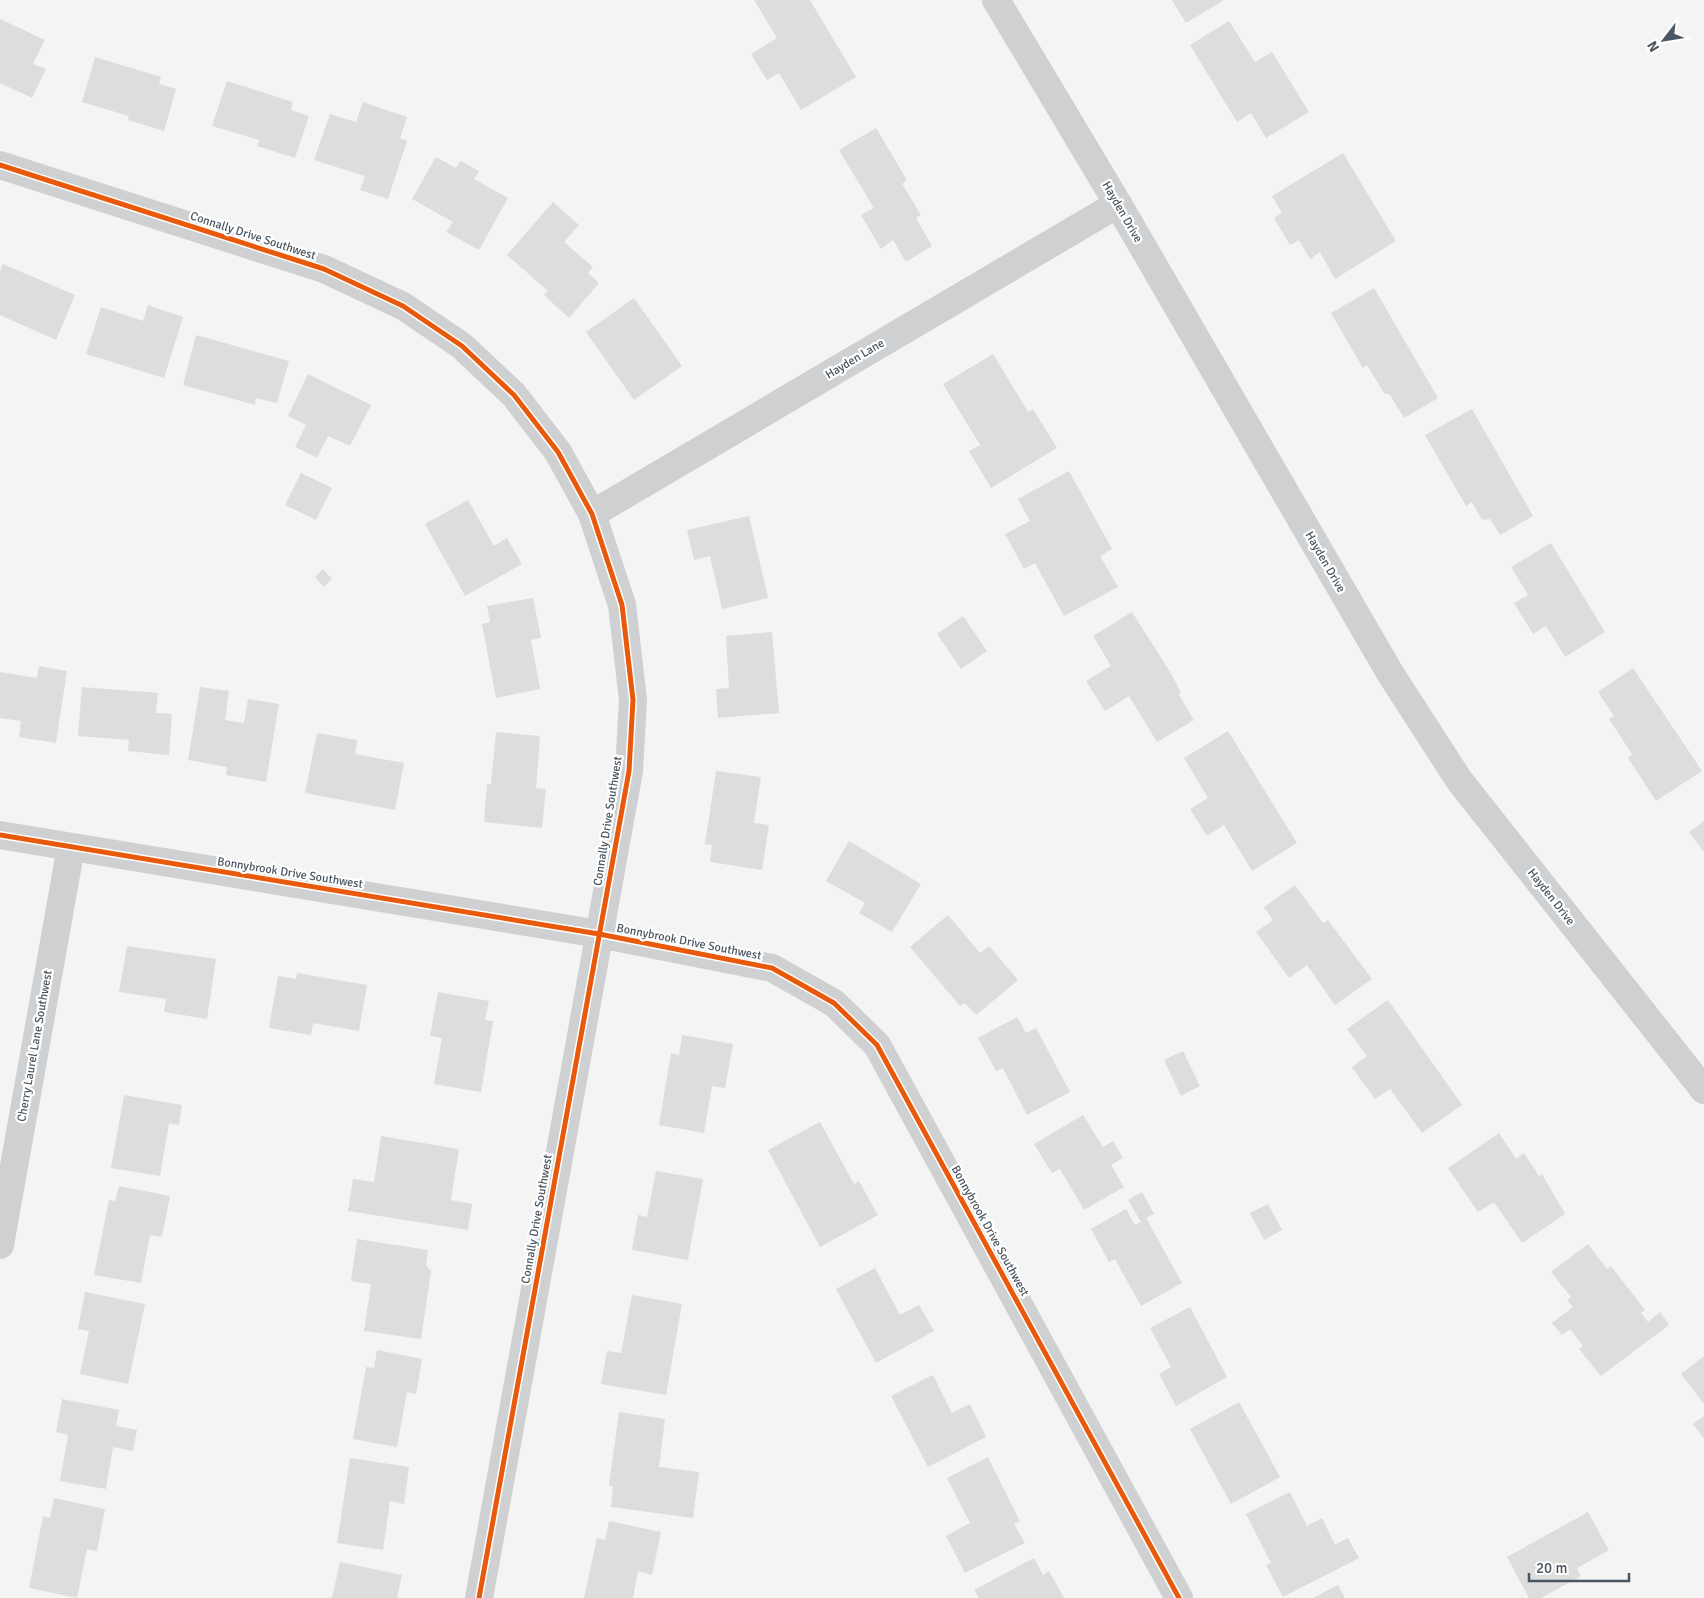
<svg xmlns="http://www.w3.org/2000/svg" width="1704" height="1598" font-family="Signika,sans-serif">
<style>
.building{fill:#ddddde}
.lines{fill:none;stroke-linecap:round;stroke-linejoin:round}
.minor{stroke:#ced0d2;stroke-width:28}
.cycleway-casing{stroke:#fff;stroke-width:8}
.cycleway{stroke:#e8590c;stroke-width:5}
.labels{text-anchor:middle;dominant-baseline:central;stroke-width:4.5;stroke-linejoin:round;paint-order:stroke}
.street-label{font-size:12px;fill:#4a5661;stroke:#fff}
</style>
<rect width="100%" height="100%" fill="#f4f4f4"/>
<g class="building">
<polygon points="754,0 810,0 856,77 801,110 779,73 767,80 751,54 777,38"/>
<polygon points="1172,0 1224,0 1186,23"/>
<polygon points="0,19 45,40 33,64 46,69 32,98 0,83"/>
<polygon points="1229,21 1255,62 1272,52 1309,112 1266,138 1251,113 1237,122 1190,45"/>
<polygon points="95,57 161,77 159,84 176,89 164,131 128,120 129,116 82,102"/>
<polygon points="227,81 293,102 291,110 309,116 295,158 257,146 259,140 212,126"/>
<polygon points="363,102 407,117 400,138 407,141 388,199 360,190 365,176 314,160 330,114 356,122"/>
<polygon points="876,128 907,180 902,184 921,215 916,218 932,246 906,262 893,240 881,249 861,215 874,208 839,150"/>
<polygon points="1343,153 1396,241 1335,279 1320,252 1310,259 1299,240 1290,245 1274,218 1282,213 1272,196"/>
<polygon points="436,157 456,168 461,161 479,171 474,179 508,198 479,250 446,232 453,222 412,199"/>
<polygon points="553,202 579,225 564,242 593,267 588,273 599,283 569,318 544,295 548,291 507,255"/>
<polygon points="3,264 75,295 56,340 0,315 0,271"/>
<polygon points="1374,288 1438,398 1404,418 1390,395 1384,393 1367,365 1363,368 1331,313"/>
<polygon points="634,298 682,366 634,400 586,332"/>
<polygon points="148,305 183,317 164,378 86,354 101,307 143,321"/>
<polygon points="196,335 289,361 277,403 256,398 255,405 183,385"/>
<polygon points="993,354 1028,412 1033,409 1057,448 991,488 969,451 980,445 943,384"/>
<polygon points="308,374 371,405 350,446 328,436 317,458 295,447 306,425 288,416"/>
<polygon points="1472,409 1533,516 1500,535 1490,519 1482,520 1472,502 1466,506 1425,435"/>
<polygon points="1069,471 1112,549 1100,556 1118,587 1064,616 1035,563 1024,569 1005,534 1030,521 1018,499"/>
<polygon points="301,473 332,488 316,520 285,505"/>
<polygon points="468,500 494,546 507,538 522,564 465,596 425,524"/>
<polygon points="749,516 768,598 722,609 710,556 694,560 687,530"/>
<polygon points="1551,543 1605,632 1565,657 1546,626 1533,634 1514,603 1528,595 1511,567"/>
<polygon points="323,569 332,579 324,587 315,577"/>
<polygon points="533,598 541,638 531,640 540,689 496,698 482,624 490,622 487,606"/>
<polygon points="1132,612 1172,675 1181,693 1179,695 1194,720 1157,742 1129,696 1105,711 1086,681 1111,666 1093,636"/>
<polygon points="963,616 987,651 961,669 937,634"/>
<polygon points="772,632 779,713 718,718 716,689 729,688 726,636"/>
<polygon points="39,666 67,671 56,743 19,737 21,721 0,718 0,672 37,678"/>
<polygon points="1633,668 1702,771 1656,801 1628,758 1632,754 1609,719 1614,716 1598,692"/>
<polygon points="82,687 158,693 156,713 172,714 169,755 128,751 129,740 78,736"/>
<polygon points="200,687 229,691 225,720 244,723 248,699 279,704 266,782 226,775 227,767 188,760"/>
<polygon points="1228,731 1297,843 1252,871 1224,825 1207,836 1190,809 1208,798 1184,758"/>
<polygon points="496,732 540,736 536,788 546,789 542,828 484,822 487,784 491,784"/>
<polygon points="317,733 357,740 355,754 404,763 395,810 305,793"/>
<polygon points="716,771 761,777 754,823 769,825 762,870 710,862 712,845 705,844"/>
<polygon points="1704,821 1704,852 1689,832"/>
<polygon points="849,841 921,884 892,932 859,913 865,903 826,881"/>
<polygon points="1295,885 1323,923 1328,920 1372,979 1335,1005 1307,965 1289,978 1256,932 1273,920 1264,907"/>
<polygon points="948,915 980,953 989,946 1018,980 976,1015 965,1003 960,1006 910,947"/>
<polygon points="127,946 216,959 207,1019 164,1012 166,999 119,992"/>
<polygon points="297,973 367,985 359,1031 313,1023 311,1035 269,1028 278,976 296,979"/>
<polygon points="438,992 489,1001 485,1020 493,1021 481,1092 434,1084 442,1038 430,1036"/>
<polygon points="1388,1000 1462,1105 1422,1133 1390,1089 1375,1099 1352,1067 1367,1056 1347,1029"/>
<polygon points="1017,1017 1026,1033 1036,1028 1070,1092 1027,1115 1003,1068 996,1071 978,1038"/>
<polygon points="682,1035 733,1044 725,1088 712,1086 704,1133 659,1125 671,1053 679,1055"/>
<polygon points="1183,1051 1200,1086 1181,1096 1164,1060"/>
<polygon points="124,1095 182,1105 179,1125 169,1123 160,1176 111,1168"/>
<polygon points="1083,1115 1103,1147 1113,1141 1123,1158 1111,1165 1124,1187 1084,1210 1060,1169 1052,1173 1034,1144"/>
<polygon points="820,1122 854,1184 859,1181 878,1215 820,1247 768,1150"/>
<polygon points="1499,1133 1516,1159 1524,1153 1539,1176 1542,1174 1565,1214 1522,1243 1494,1202 1478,1212 1448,1168"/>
<polygon points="381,1136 459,1149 451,1200 472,1204 468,1230 348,1211 353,1179 374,1182"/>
<polygon points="656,1171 703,1179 688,1260 632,1250 638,1215 647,1217"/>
<polygon points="119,1186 170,1196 162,1237 150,1235 141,1283 94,1275 109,1200 115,1201"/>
<polygon points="1142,1192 1154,1214 1146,1218 1182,1283 1141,1306 1115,1259 1109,1262 1091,1229 1126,1209 1135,1225 1141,1222 1128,1200"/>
<polygon points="1268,1204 1282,1230 1264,1240 1250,1213"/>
<polygon points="357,1239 428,1250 426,1265 431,1271 421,1339 364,1331 371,1284 351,1281"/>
<polygon points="1588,1244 1607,1269 1611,1266 1645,1310 1641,1313 1648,1322 1660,1312 1669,1325 1601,1376 1579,1349 1583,1346 1570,1329 1562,1335 1552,1323 1573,1307 1567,1300 1571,1297 1551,1272"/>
<polygon points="875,1268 900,1315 919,1305 934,1331 876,1363 836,1289"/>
<polygon points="85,1292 145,1304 128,1384 80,1374 89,1331 78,1329"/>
<polygon points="632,1295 682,1304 666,1395 601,1384 607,1351 621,1353"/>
<polygon points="1190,1307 1227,1377 1176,1406 1159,1374 1171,1367 1150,1328"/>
<polygon points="377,1350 422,1359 416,1394 407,1392 397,1447 353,1439 366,1367 374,1368"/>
<polygon points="1704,1356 1704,1404 1681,1374"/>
<polygon points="933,1375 952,1413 970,1404 986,1437 928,1467 891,1396"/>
<polygon points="62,1399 119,1410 116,1426 137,1430 133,1451 113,1447 106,1489 60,1481 68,1435 56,1432"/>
<polygon points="1239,1402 1280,1477 1231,1504 1190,1429"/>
<polygon points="619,1412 665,1419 659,1467 699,1472 693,1518 611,1507 613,1486 609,1486"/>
<polygon points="1704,1416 1704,1439 1693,1424"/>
<polygon points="988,1457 1020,1521 1014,1524 1025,1543 965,1573 946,1536 970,1523 947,1478"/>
<polygon points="350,1458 409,1467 404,1504 390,1501 383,1550 337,1543"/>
<polygon points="1290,1492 1307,1526 1322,1518 1335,1545 1348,1538 1359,1558 1283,1597 1266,1565 1271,1563 1246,1514"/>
<polygon points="54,1498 105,1509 97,1551 87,1549 77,1598 29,1588 43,1516 50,1518"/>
<polygon points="1588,1512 1609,1550 1577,1568 1581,1576 1541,1598 1529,1598 1507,1557"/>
<polygon points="609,1521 661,1532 652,1575 638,1571 633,1598 584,1598 597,1538 605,1540"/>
<polygon points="1034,1558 1043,1575 1049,1571 1064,1598 979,1598 974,1590"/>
<polygon points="340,1562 402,1575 397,1598 332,1598"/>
<polygon points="1338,1585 1345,1598 1313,1598"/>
</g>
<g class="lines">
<g class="minor">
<polyline points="996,0 1118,204 1390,673 1459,780 1704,1090"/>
<polyline points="0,165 324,269 403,306 462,346 514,395 558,452 592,514 622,605 633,700 629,771 479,1598"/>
<polyline points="592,514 1118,204"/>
<polyline points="0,835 599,934 772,968 834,1003 877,1045 1179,1598"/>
<polyline points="0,1245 71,847"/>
</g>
<defs>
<g id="cycleway">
<polyline points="0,165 324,269 403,306 462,346 514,395 558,452 592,514 622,605 633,700 629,771 479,1598"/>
<polyline points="0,835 599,934 772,968 834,1003 877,1045 1179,1598"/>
</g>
</defs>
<use href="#cycleway" class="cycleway-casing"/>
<use href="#cycleway" class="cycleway"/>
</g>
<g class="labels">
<g class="street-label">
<text transform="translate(1122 212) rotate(60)">Hayden Drive</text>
<text transform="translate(253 236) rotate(18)">Connally Drive Southwest</text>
<text transform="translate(855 359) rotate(-31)">Hayden Lane</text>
<text transform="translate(1325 562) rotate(60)">Hayden Drive</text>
<text transform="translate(608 821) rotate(-81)">Connally Drive Southwest</text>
<text transform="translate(290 873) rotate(9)">Bonnybrook Drive Southwest</text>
<text transform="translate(1551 897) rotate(52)">Hayden Drive</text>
<text transform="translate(689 942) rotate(11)">Bonnybrook Drive Southwest</text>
<text transform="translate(35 1046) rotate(-80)">Cherry Laurel Lane Southwest</text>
<text transform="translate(537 1219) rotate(-80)">Connally Drive Southwest</text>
<text transform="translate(990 1231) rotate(61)">Bonnybrook Drive Southwest</text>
</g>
</g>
<g transform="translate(1664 40) rotate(239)" stroke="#ffffff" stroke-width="4" paint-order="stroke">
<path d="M0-4L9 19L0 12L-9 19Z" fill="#4a5661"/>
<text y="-8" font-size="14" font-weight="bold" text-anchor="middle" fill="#4a5661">N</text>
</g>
<path d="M1529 1573v8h100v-8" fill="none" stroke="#4a5661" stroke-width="2.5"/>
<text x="1536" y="1573" font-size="15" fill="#4a5661" stroke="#ffffff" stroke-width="4" paint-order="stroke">20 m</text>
</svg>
